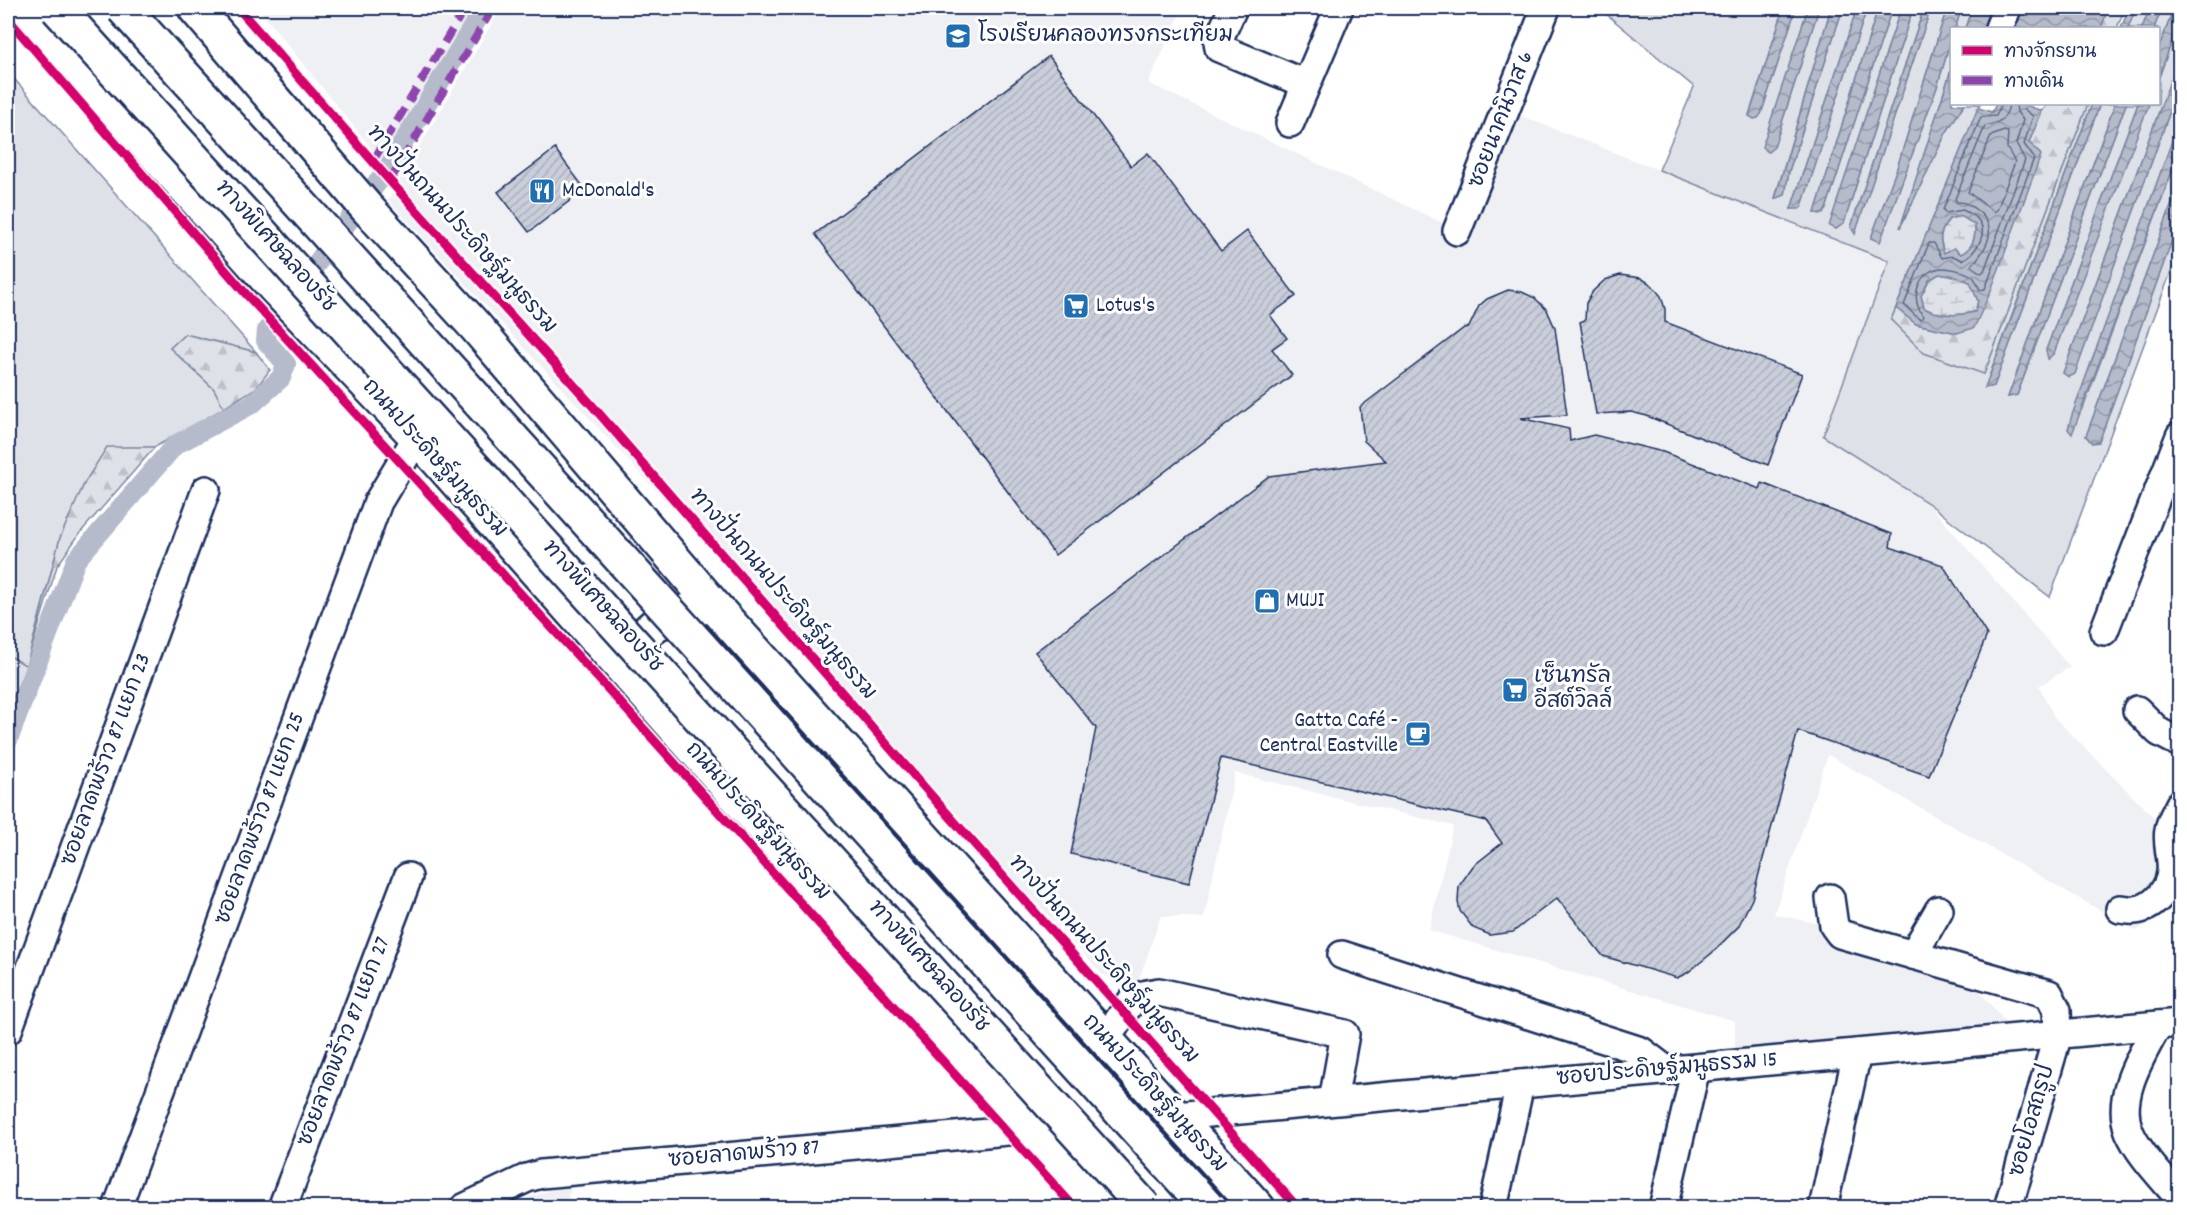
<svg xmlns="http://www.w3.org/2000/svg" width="2187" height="1215" font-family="Dekko,'Playpen Sans Thai',sans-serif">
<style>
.built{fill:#eff0f4}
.grass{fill:#dee1e7;stroke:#7c88a2;stroke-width:1.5}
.forest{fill:url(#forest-firs);stroke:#7c88a2;stroke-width:1.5}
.wetland{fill:url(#wetland-marsh);stroke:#7c88a2;stroke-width:1.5}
.water{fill:url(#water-waves);stroke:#77839f;stroke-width:1.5;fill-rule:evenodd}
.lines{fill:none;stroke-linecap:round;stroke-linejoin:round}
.shore{stroke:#596789;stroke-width:1.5}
.canal{stroke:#b5bbca;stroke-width:20}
.building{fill:url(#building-hatch);stroke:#1b2f5e;stroke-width:1.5}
.minor-casing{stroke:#1b2f5e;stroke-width:32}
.major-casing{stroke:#1b2f5e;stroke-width:38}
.minor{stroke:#fff;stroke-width:27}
.major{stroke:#fff;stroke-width:33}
.highway-bridge-casing{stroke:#1b2f5e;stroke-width:38;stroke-linecap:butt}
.highway-bridge{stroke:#fff;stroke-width:33}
.quiet{stroke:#8e44ad;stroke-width:8;stroke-dasharray:15 8;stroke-linecap:butt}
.cycleway-casing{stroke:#fff;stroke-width:13}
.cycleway{stroke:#d6006c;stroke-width:9}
.labels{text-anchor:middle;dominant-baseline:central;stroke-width:6;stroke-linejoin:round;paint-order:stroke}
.poi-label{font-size:22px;fill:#1b2f5e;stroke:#fff;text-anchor:start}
.street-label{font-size:22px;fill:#1b2f5e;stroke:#fff}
</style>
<defs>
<pattern id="forest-firs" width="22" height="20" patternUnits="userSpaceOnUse" patternTransform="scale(1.5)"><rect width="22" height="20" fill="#dee1e7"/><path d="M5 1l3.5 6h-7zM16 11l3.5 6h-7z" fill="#bec1c9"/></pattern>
<pattern id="wetland-marsh" width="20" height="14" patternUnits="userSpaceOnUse" patternTransform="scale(1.5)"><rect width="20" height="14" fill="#dee1e7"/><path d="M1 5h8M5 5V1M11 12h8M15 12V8" fill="none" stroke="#bec1c9"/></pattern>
<pattern id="water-waves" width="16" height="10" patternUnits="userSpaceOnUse" patternTransform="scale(1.5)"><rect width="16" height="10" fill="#b5bbca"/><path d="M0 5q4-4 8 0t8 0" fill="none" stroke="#9298a7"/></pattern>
<pattern id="building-hatch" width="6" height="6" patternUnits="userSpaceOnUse" patternTransform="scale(1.5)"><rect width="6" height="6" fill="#caceda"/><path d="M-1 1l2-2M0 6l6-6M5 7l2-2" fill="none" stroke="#adb1be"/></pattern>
</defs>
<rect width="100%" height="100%" fill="#fff"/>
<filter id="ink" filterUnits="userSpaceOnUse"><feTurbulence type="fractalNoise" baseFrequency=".0167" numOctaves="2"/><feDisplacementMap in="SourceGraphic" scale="12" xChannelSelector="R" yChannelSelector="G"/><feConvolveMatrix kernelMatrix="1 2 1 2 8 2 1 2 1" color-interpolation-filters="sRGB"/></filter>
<g filter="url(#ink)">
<g class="built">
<polygon points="258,8 474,8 383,163"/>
<polygon points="501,8 1183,8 1148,83 1445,224 1471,231 1519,115 1890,261 1823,436 1928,503 2070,667 2039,686 2054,717 2179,843 2179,903 2136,931 1828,755 1774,914 1983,960 1977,988 2010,1028 1735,1052 1735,1021 1429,930 1453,826 1235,773 1204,918 1161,916 1136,988 1102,974 388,200"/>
<polygon points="572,1183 566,1207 501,1208 509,1204"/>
</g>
<g class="grass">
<polygon points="1599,8 1784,8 1749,115 1761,114 1796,8 1808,8 1763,147 1774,147 1819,8 1831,8 1775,198 1785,195 1789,171 1843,8 1857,8 1791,209 1802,205 1867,8 1878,8 1815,213 1822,214 1826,209 1892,8 1901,8 1830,225 1836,229 1844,223 1913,8 1924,8 1851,227 1855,233 1931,8 1947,8 1897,168 1871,238 1880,241 1937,87 1951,40 1951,70 1903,222 1946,133 1964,104 1980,104 1891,320 1984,374 2088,104 2092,104 1985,387 1994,386 2100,104 2115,104 2008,397 2017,395 2126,104 2138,104 2046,350 2149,104 2158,104 2159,77 2179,21 2179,57 2063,373 2069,377 2075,373 2179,86 2179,122 2068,429 2084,406 2179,153 2179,185 2086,436 2092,443 2099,441 2179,221 2179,250 2050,597 1928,503 1823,436 1889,261 1659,170 1694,87"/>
<polygon points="1962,8 1972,8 1965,28 1955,28"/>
<polygon points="2136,8 2150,8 2142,28 2128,28"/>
<polygon points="2162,8 2174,8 2159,48 2158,28 2154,28"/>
<polygon points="8,72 256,352 185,334 170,348 214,389 224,408 155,447 107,448 85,482 60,538 26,667 8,655"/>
</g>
<g class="forest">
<polygon points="2108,8 2125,8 2117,28 2101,28"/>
<polygon points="2048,104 2088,104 1984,374 1924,353 1891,320 1896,308 1916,324 1957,333 2029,142 2042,111"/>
<polygon points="185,334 256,352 270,370 256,388 224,408 214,389 170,348"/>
<polygon points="107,447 155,447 80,533 57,566 26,667 8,711 8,655 27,666 60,538 85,482"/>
</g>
<g class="wetland">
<path d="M 1961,215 L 1975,225 C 1976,235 1973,252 1960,255 C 1956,255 1949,254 1944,253 C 1938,239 1940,232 1949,219 Z"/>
<path d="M 1939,274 L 1957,277 L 1970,282 L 1978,301 L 1975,312 C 1959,316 1938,316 1924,308 L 1921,296 L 1929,280 Z"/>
</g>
<g class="water">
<polygon points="1784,8 1796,8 1761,114 1758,118 1754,119 1749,116"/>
<polygon points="1808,8 1819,8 1774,147 1768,152 1762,147"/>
<polygon points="1831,8 1843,8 1789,171 1785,195 1775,199"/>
<polygon points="1857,8 1867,8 1802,206 1799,209 1791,209"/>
<polygon points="1878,8 1892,8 1826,209 1823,214 1815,213"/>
<polygon points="1901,8 1913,8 1844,223 1836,229 1829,226"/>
<polygon points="1924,8 1931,8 1855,234 1851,227"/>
<polygon points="1947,8 1962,8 1955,28 1952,28 1951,40 1937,87 1880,242 1871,238 1897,168"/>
<polygon points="1972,8 1996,8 1990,28 1965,28"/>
<polygon points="2019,8 2108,8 2101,28 2011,28"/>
<polygon points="2129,8 2136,8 2128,28 2121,28"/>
<polygon points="2150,8 2162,8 2154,28 2142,28"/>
<polygon points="2174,8 2179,8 2179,21 2159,77 2159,48"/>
<polygon points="2179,57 2179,86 2075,374 2069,377 2063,373"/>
<polygon points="1951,70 1952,104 1964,104 1946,133 1900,228"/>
<path d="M 1996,104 L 2023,104 L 2042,111 L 2029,142 L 2041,155 L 1990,293 L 1974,328 L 1957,333 L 1916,324 L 1896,308 L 1978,108 L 1992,112 ZM 1961,216 L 1975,225 C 1976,237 1973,248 1961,254 L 1954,248 L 1944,253 C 1938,239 1940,232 1949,219 ZM 1939,274 L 1957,277 L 1970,282 L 1978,301 L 1975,312 C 1959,316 1938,316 1924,308 L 1921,296 L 1929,280 Z"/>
<polygon points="2092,104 2100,104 1994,386 1985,388"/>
<polygon points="2115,104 2126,104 2017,395 2008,397"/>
<polygon points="2138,104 2149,104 2054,353 2048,359 2046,350"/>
<polygon points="2179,122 2179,153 2072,434 2068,429 2072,415"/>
<polygon points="2179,185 2179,221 2099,442 2092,443 2086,436"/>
</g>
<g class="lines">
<g class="shore">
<path d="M 2001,104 L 1996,116 L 1981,117 L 1943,210 L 1946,213 L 1963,210 C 1968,213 1976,216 1979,221 C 1989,235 1974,255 1962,260 L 1953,256 L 1942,258 L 1934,243 L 1929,243 L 1904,305 L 1919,319 L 1922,319 L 1924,316 C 1910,302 1916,275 1936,269 C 1945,266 1966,271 1973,277 C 1976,280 1978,286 1980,290 L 1985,289 L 2034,158 L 2024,144 L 2033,116 L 2025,110 L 2024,104"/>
<path d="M 2009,104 C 2007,120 1998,123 1985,126 L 1955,199 L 1957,202 C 1965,202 1969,204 1975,209 C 2000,226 1988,248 1971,266 L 1981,273 L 1984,271 L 2025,160 L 2016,144 L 2023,120 L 2017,112 L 2016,104"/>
<polygon points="2004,131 2008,132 2007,148 2015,162 1997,210 1994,212 1968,192 1991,136"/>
</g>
<polyline class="canal" points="8,740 76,560 175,445 252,404 281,378 286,364 266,341 267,330 388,168 484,8"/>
</g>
<g class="building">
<polygon points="1049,56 1131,166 1148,153 1221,251 1247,231 1296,296 1270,315 1287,338 1272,349 1292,375 1055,555 815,234"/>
<polygon points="555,149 585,189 529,232 498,192"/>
<polygon points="1620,275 1641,278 1652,285 1661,296 1665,309 1665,322 1802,374 1768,465 1647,416 1631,412 1596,414 1580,322 1585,320 1586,303 1593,291 1605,280"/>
<polygon points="1508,290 1522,292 1535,298 1547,310 1555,328 1567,415 1520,418 1569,429 1570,441 1594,435 1663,452 1760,489 1762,483 1892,534 1890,547 1943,565 1987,635 1929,776 1798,731 1752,899 1738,927 1712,953 1687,973 1677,978 1603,956 1557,898 1513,932 1490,935 1473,928 1460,911 1458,902 1459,886 1473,866 1502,843 1486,821 1221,758 1189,883 1071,854 1096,728 1035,652 1269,476 1386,461 1364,441 1360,407 1464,328 1469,327 1479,306 1487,299"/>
</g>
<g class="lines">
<defs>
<g id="minor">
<polyline points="1233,8 1218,41 1219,48 1306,84"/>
<polyline points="1999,28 2007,8"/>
<polyline points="1290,123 1339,8"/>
<polyline points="1457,231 1546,8"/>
<polyline points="2104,631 2180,436"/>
<polyline points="2137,710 2159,732 2180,743"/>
<polyline points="1830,898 1834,926 1840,934 2049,994 2057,1010 2058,1034 2008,1208"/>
<path d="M 2120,909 C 2124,909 2130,911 2134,910 C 2153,909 2169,890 2171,872 C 2173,859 2166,844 2169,830 C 2170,821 2176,812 2180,804"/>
<polyline points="1342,955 1641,1051 1666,1070"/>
<polyline points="1913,955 1939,910"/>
<path d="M 2158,1025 C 2142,1055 2115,1096 2129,1131 C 2140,1156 2163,1178 2180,1199"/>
<polyline points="8,1030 206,490"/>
<polyline points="1105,1040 1133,999 1147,994 1159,992 1345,1034 1333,1101"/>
<polyline points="1176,1116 2180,1023"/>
<polyline points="117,1208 378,502 417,437"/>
<polyline points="282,1208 408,877"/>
<polyline points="464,1208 527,1178 541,1174 1031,1129"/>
<polyline points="1493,1208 1520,1084"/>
<polyline points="1663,1208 1696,1068"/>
<polyline points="1823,1208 1857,1053"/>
</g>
<g id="major">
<polyline points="25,8 274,287 417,437 1031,1129 1105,1208"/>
<polyline points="195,8 366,207 475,326 714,606 1258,1208"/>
<polyline points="634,671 631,657 639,639 656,624 679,613 698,609"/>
</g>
</defs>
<use href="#minor" class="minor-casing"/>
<use href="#major" class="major-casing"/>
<use href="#minor" class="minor"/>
<use href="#major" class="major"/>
<defs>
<g id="highway-bridge">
<polyline points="57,8 1145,1208"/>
<polyline points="123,8 1208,1208"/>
</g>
</defs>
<use href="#highway-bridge" class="highway-bridge-casing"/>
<use href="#highway-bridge" class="highway-bridge"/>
<g class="quiet">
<polyline points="373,161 465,8"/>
<polyline points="390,181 493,8"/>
</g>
<defs>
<g id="cycleway">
<polyline points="238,8 390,181 590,403 937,802 1298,1208"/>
<polyline points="8,19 246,294 607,688 1075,1208"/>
</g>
</defs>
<use href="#cycleway" class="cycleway-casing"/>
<use href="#cycleway" class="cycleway"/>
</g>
</g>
<defs>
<symbol id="school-square" viewBox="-11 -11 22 22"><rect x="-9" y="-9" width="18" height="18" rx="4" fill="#1f6fb2" stroke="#fff"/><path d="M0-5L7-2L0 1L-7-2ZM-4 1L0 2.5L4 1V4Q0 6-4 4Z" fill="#fff"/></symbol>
<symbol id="restaurant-square" viewBox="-11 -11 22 22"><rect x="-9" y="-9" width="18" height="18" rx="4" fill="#1f6fb2" stroke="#fff"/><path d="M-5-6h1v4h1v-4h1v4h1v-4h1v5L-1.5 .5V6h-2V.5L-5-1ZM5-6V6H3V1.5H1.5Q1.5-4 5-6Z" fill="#fff"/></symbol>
<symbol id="supermarket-square" viewBox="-11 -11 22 22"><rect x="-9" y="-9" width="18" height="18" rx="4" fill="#1f6fb2" stroke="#fff"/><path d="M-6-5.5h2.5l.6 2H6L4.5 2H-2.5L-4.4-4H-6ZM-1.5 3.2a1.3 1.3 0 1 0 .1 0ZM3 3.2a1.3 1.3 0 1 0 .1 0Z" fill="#fff"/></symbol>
<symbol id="shop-square" viewBox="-11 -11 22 22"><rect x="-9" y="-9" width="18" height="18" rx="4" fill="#1f6fb2" stroke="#fff"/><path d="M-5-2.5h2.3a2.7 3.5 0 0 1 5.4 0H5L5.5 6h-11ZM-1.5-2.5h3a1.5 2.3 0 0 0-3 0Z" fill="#fff"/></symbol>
<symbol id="cafe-square" viewBox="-11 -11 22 22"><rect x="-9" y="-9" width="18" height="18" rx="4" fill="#1f6fb2" stroke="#fff"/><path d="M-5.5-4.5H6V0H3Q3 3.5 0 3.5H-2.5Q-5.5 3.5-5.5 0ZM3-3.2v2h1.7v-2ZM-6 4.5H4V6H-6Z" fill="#fff"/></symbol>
</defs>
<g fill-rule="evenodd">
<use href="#school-square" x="943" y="21" width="30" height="30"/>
<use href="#restaurant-square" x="527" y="176" width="30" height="30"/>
<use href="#supermarket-square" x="1061" y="291" width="30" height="30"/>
<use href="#shop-square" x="1252" y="586" width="30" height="30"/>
<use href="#supermarket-square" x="1500" y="675" width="30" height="30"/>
<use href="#cafe-square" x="1403" y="719" width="30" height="30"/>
</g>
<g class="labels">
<g class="poi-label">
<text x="978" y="36">โรงเรียนคลองทรงกระเทียม</text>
<text x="562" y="191">McDonald's</text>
<text x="1096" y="306">Lotus's</text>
<text x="1286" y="601">MUJI</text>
<text x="1534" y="677">เซ็นทรัล<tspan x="1534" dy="25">อีสต์วิลล์</tspan></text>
<text x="1398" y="721" text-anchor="end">Gatta Café -<tspan x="1398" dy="25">Central Eastville</tspan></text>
</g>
<g class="street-label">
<text transform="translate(1502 120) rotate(-69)">ซอยนาคนิวาส 6</text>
<text transform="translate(461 230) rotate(48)">ทางปั่นถนนประดิษฐ์มนูธรรม</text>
<text transform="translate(275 247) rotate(48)">ทางพิเศษฉลองรัช</text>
<text transform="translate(434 459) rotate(48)">ถนนประดิษฐ์มนูธรรม</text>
<text transform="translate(782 595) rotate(49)">ทางปั่นถนนประดิษฐ์มนูธรรม</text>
<text transform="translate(602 607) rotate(48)">ทางพิเศษฉลองรัช</text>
<text transform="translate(107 760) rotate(-70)">ซอยลาดพร้าว 87 แยก 23</text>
<text transform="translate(261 819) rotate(-70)">ซอยลาดพร้าว 87 แยก 25</text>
<text transform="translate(757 822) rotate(48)">ถนนประดิษฐ์มนูธรรม</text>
<text transform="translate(1103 960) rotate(48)">ทางปั่นถนนประดิษฐ์มนูธรรม</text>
<text transform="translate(928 967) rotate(48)">ทางพิเศษฉลองรัช</text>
<text transform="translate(345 1042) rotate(-69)">ซอยลาดพร้าว 87 แยก 27</text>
<text transform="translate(1667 1070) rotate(-5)">ซอยประดิษฐ์มนูธรรม 15</text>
<text transform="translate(1154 1094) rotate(48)">ถนนประดิษฐ์มนูธรรม</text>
<text transform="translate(2033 1121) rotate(-74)">ซอยโอสถรูป</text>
<text transform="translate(744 1155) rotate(-5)">ซอยลาดพร้าว 87</text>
</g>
</g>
<rect width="2187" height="1215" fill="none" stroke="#fff" stroke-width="30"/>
<rect x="15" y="15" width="2157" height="1185" fill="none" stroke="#1b2f5e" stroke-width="2" filter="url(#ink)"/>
<rect x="1950" y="27" width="210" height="78" fill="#ffffff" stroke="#a4acbf" stroke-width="1.5"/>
<rect x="1962" y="46" width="30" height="9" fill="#d6006c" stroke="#a4acbf" stroke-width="1.5"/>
<text x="2004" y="57" font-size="18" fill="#1b2f5e">ทางจักรยาน</text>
<rect x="1962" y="76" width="30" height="9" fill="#8e44ad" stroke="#a4acbf" stroke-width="1.5"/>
<text x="2004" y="87" font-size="18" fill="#1b2f5e">ทางเดิน</text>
</svg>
